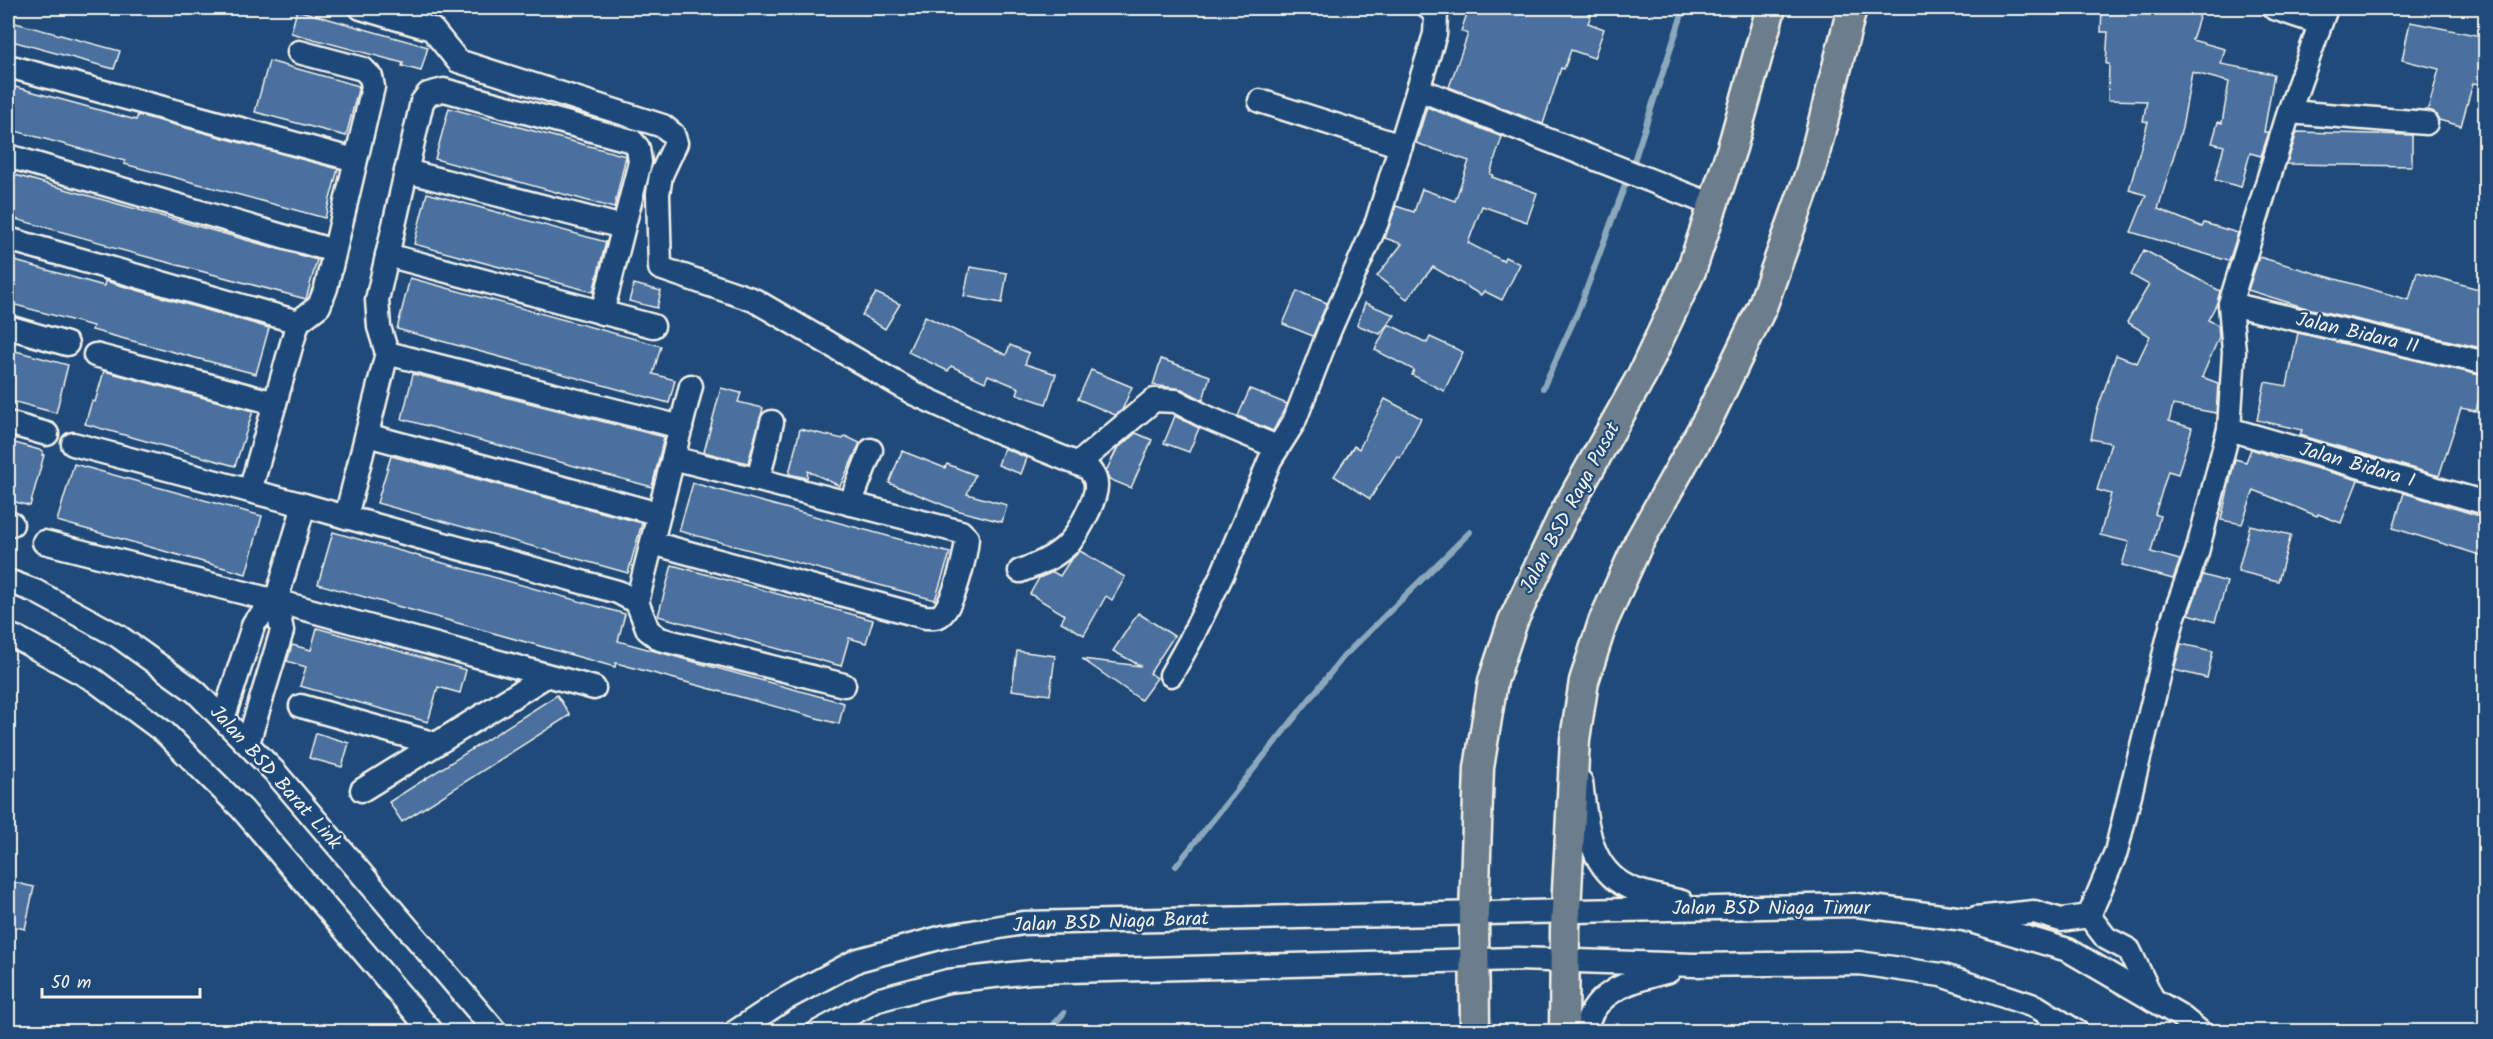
<svg xmlns="http://www.w3.org/2000/svg" width="2493" height="1039" font-family="Kalam,sans-serif">
<style>
.lines{fill:none;stroke-linecap:round;stroke-linejoin:round}
.stream{stroke:#8ba8bc;stroke-width:6}
.building{fill:#4a709e;stroke:#f4f1e8;stroke-width:1.5}
.minor-casing{stroke:#f4f1e8;stroke-width:27}
.major-casing{stroke:#f4f1e8;stroke-width:33}
.minor{stroke:#1f4a7a;stroke-width:22}
.major{stroke:#6c7d8b;stroke-width:28}
.labels{text-anchor:middle;dominant-baseline:central;stroke-width:4.5;stroke-linejoin:round;paint-order:stroke}
.street-label{font-size:20px;fill:#f4f1e8;stroke:#1f4a7a}
</style>
<rect width="100%" height="100%" fill="#1f4a7a"/>
<filter id="ink" filterUnits="userSpaceOnUse"><feTurbulence type="fractalNoise" baseFrequency=".0167" numOctaves="2"/><feDisplacementMap in="SourceGraphic" scale="12" xChannelSelector="R" yChannelSelector="G"/><feConvolveMatrix kernelMatrix="1 2 1 2 8 2 1 2 1" color-interpolation-filters="sRGB"/></filter>
<g filter="url(#ink)">
<g class="lines">
<g class="stream">
<polyline points="1543,388 1579,309 1634,161 1684,8"/>
<polyline points="1176,866 1344,656 1470,532"/>
<polyline points="1047,1032 1064,1013"/>
</g>
</g>
<g class="building">
<polygon points="1469,8 1594,8 1588,23 1604,29 1594,58 1571,50 1564,69 1561,68 1543,124 1449,87 1468,34 1461,31"/>
<polygon points="2102,8 2202,8 2192,40 2225,49 2221,64 2274,74 2264,132 2269,132 2261,156 2250,153 2241,187 2215,180 2224,146 2212,143 2218,122 2222,123 2229,82 2192,72 2182,128 2158,209 2202,227 2204,223 2238,233 2229,261 2131,232 2146,195 2129,190 2148,122 2143,121 2147,101 2108,100 2109,64 2106,64 2108,32 2101,32"/>
<polygon points="297,10 428,47 421,71 402,66 403,63 291,33"/>
<polygon points="8,21 120,51 114,69 8,40"/>
<polygon points="2410,22 2486,37 2486,85 2473,83 2461,126 2439,120 2434,112 2428,110 2439,69 2402,60"/>
<polygon points="269,61 359,86 346,136 255,112"/>
<polygon points="8,85 136,120 138,115 338,169 325,218 143,169 124,164 125,161 8,129"/>
<polygon points="1427,107 1502,137 1490,174 1493,175 1492,177 1537,193 1527,222 1482,206 1468,243 1503,261 1505,257 1520,264 1502,300 1484,291 1481,295 1433,267 1407,299 1377,276 1402,244 1385,238 1396,206 1414,212 1422,189 1455,201 1469,161 1416,143"/>
<polygon points="449,108 626,156 614,208 435,159"/>
<polygon points="2297,132 2412,135 2412,166 2287,164"/>
<polygon points="8,173 317,260 306,299 106,246 106,244 8,217"/>
<polygon points="427,193 606,242 593,292 414,244"/>
<polygon points="2144,250 2220,291 2217,303 2208,320 2218,325 2219,337 2202,377 2218,383 2216,413 2173,405 2169,421 2192,428 2178,474 2168,471 2155,514 2160,516 2151,552 2180,560 2173,579 2122,565 2129,542 2100,535 2111,494 2097,490 2111,443 2091,439 2096,414 2116,355 2137,363 2150,336 2127,322 2149,285 2131,275"/>
<polygon points="2259,257 2409,300 2417,272 2486,291 2486,349 2303,307 2248,290"/>
<polygon points="8,259 104,286 105,281 269,328 256,374 110,335 92,330 93,326 8,303"/>
<polygon points="970,267 1007,273 1002,303 964,296"/>
<polygon points="410,278 661,346 653,374 675,380 669,403 397,329"/>
<polygon points="634,284 661,291 657,308 629,301"/>
<polygon points="1297,291 1327,303 1313,336 1283,324"/>
<polygon points="876,293 900,304 885,329 862,315"/>
<polygon points="1365,303 1395,315 1380,334 1357,325"/>
<polygon points="925,316 1006,355 1010,345 1029,353 1025,364 1056,374 1046,404 1017,394 1019,388 988,375 985,382 951,366 948,371 908,352"/>
<polygon points="1388,324 1427,343 1430,337 1463,352 1444,391 1412,375 1414,370 1375,350"/>
<polygon points="2298,333 2484,376 2476,411 2461,408 2439,476 2300,435 2302,430 2257,420 2265,382 2287,386"/>
<polygon points="8,349 68,365 56,413 8,400"/>
<polygon points="1161,359 1210,376 1203,400 1182,389 1153,385"/>
<polygon points="1091,370 1132,387 1122,410 1115,415 1078,399"/>
<polygon points="104,371 253,411 235,466 85,424 92,401 95,402"/>
<polygon points="413,374 664,437 652,487 402,419"/>
<polygon points="721,388 741,393 738,402 763,408 748,463 704,452"/>
<polygon points="1250,389 1287,404 1273,431 1238,416"/>
<polygon points="1385,399 1421,418 1400,458 1397,456 1370,499 1334,476 1354,446 1359,449"/>
<polygon points="1175,416 1199,428 1189,452 1164,443"/>
<polygon points="800,429 843,439 845,436 860,443 840,486 808,471 807,478 789,474"/>
<polygon points="1136,433 1152,440 1131,488 1109,479 1106,471 1117,449"/>
<polygon points="8,441 43,451 42,455 44,455 30,506 8,500"/>
<polygon points="1004,448 1027,458 1021,474 998,465"/>
<polygon points="2251,449 2289,462 2290,461 2358,480 2341,523 2318,514 2317,516 2254,490 2242,524 2221,520 2235,459 2246,462"/>
<polygon points="902,451 945,468 947,464 975,475 967,494 1007,505 1002,522 956,510 889,483"/>
<polygon points="391,456 642,523 628,573 377,503"/>
<polygon points="74,464 262,516 246,574 57,521"/>
<polygon points="693,483 950,553 935,600 679,531"/>
<polygon points="2404,493 2486,518 2486,557 2393,528"/>
<polygon points="2250,525 2291,535 2278,581 2238,571"/>
<polygon points="333,532 625,614 618,641 844,703 839,724 616,663 615,667 318,584"/>
<polygon points="1080,551 1125,577 1112,600 1106,596 1084,635 1061,622 1065,615 1030,594 1039,578 1053,572 1060,576 1069,562"/>
<polygon points="672,565 873,620 866,643 849,638 841,666 658,616"/>
<polygon points="2203,575 2227,582 2215,622 2189,614"/>
<polygon points="1138,613 1174,636 1150,673 1157,678 1141,700 1082,659 1141,666 1113,651"/>
<polygon points="317,628 466,670 460,693 438,687 428,722 300,686 306,667 287,661 292,645 311,650"/>
<polygon points="2181,644 2213,651 2207,678 2174,670"/>
<polygon points="1017,651 1055,656 1050,695 1012,690"/>
<polygon points="557,695 570,715 402,822 389,802"/>
<polygon points="316,733 349,743 342,767 309,758"/>
<polygon points="8,881 34,887 25,929 8,925"/>
</g>
<g class="lines">
<defs>
<g id="minor">
<path d="M 361,8 L 432,29 L 458,61 L 663,126 L 673,134 L 676,143 L 661,175 L 658,194 L 660,268 L 754,300 L 915,394 L 997,431 L 1088,468 C 1092,473 1096,478 1096,485 C 1097,499 1076,538 1065,547 C 1052,559 1036,565 1020,571"/>
<polyline points="2274,8 2319,23"/>
<polyline points="8,66 355,160"/>
<polyline points="1418,89 1713,205"/>
<polyline points="1260,101 1401,146"/>
<polyline points="2289,112 2426,123"/>
<polyline points="8,156 334,251"/>
<polyline points="406,171 623,227"/>
<polyline points="8,239 298,322"/>
<polyline points="387,255 653,326"/>
<polyline points="2230,304 2486,363"/>
<polyline points="8,327 67,344"/>
<polyline points="387,353 681,427"/>
<polyline points="95,355 275,403"/>
<polyline points="8,423 47,434"/>
<polyline points="2229,429 2486,503"/>
<polyline points="367,435 659,514"/>
<polyline points="73,444 250,491"/>
<polyline points="1079,463 1154,400 1176,401 1206,417 1277,447"/>
<polyline points="758,480 772,422"/>
<polyline points="850,504 871,450"/>
<polyline points="304,505 346,517 387,353 379,327 377,300 422,102 428,94 444,90 632,141 638,148 640,162 602,313"/>
<polyline points="346,517 618,592 637,602 648,630 660,639 844,685"/>
<polyline points="8,523 12,524"/>
<polyline points="44,542 276,601 594,688"/>
<path d="M 652,543 L 925,617 C 929,617 935,618 939,616 C 953,610 966,554 967,538 L 961,532 L 673,458"/>
<polyline points="8,581 35,591 118,636 196,692 274,771 496,1032"/>
<polyline points="637,602 691,386"/>
<polyline points="8,635 19,639 94,680 164,732 242,809 432,1032"/>
<polyline points="1171,675 1190,641 1222,575 1270,460 1294,422 1330,329 1377,222 1435,34 1436,15 1429,8"/>
<polyline points="301,706 436,744"/>
<polyline points="223,719 254,623 276,601"/>
<polyline points="248,743 282,631 276,601 304,505 250,491 298,322 319,306 326,288 373,87 371,77 363,69 299,52"/>
<path d="M 1581,782 C 1586,821 1588,868 1628,887 C 1644,895 1665,897 1682,902"/>
<polyline points="362,790 546,676"/>
<polyline points="2089,916 2116,852 2173,619 2197,552 2229,429 2234,352 2230,304 2289,112 2326,8"/>
<polyline points="2089,916 2106,938 2129,950 2153,1000"/>
<polyline points="1976,918 2034,912 2061,920 2089,916"/>
<polyline points="735,1032 785,999 858,960 943,937 1023,923 1857,905 1964,919 2068,950 2179,1015 2200,1032"/>
<polyline points="818,1032 877,1000 948,981 1031,972 1518,959 1694,965 1859,963 1941,975 2037,1007 2077,1032"/>
<path d="M 1585,1032 C 1592,990 1634,980 1669,971"/>
</g>
<g id="major">
<polyline points="1475,1032 1474,913 1479,768 1493,681 1513,621 1563,516 1642,375 1691,271 1732,148 1771,8"/>
<polyline points="1564,1032 1565,929 1575,739 1584,681 1603,622 1639,542 1709,417 1762,307 1810,173 1852,8"/>
</g>
</defs>
<use href="#minor" class="minor-casing"/>
<use href="#major" class="major-casing"/>
<use href="#minor" class="minor"/>
<use href="#major" class="major"/>
</g>
</g>
<g class="labels">
<g class="street-label">
<text transform="translate(2357 334) rotate(13)">Jalan Bidara II</text>
<text transform="translate(2357 466) rotate(16)">Jalan Bidara I</text>
<text transform="translate(1571 508) rotate(-62)">Jalan BSD Raya Pusat</text>
<text transform="translate(275 778) rotate(48)">Jalan BSD Barat Link</text>
<text x="1771" y="909">Jalan BSD Niaga Timur</text>
<text transform="translate(1111 923) rotate(-2)">Jalan BSD Niaga Barat</text>
</g>
</g>
<rect width="2493" height="1039" fill="none" stroke="#1f4a7a" stroke-width="30"/>
<rect x="15" y="15" width="2463" height="1009" fill="none" stroke="#f4f1e8" stroke-width="2" filter="url(#ink)"/>
<path d="M42 988v9h158v-9" fill="none" stroke="#f4f1e8" stroke-width="3"/>
<text x="51" y="988" font-size="18" fill="#f4f1e8" stroke="#1f4a7a" stroke-width="4.5" paint-order="stroke">50 m</text>
</svg>
